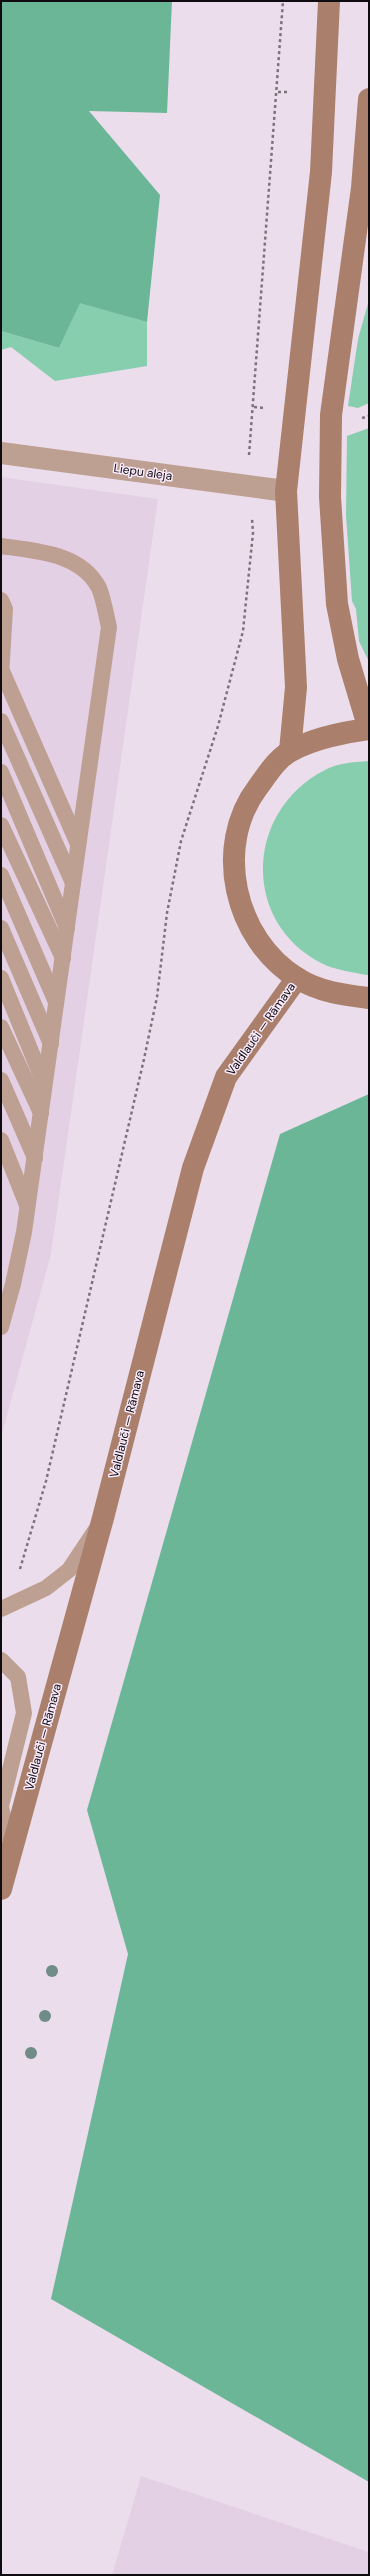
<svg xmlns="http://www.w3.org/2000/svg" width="370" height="2576" font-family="'DM Sans',sans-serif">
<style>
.built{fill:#e4d0e5}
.green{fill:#86ceae}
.forest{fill:#6ab696}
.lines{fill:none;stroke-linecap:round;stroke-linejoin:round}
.path{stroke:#7c727c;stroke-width:2.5;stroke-dasharray:3 3;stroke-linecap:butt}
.lane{stroke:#bea092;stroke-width:16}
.street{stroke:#bea092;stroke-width:22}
.secondary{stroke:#aa7f6b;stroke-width:22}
.tree{fill:#6f8c87}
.labels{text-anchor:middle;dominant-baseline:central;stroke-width:3;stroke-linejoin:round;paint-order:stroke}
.street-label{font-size:12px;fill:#100b10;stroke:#f9eafa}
</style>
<rect width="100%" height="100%" fill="#ecddec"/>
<g class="built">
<polygon points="1,477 158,499 51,1254 1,1437"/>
<polygon points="141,2476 369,2552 369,2575 112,2575"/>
</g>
<g class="green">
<polygon points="369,300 369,403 358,408 348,406 358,339"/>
<polygon points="80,302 147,322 147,366 55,381 11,347 1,350 1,331 59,348"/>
<polygon points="369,428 369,662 359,641 356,609 352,601 346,516 347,436"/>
<path d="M 369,761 L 369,975 L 367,975 C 351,972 335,970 321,963 C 240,921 246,810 325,770 C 338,763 354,762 369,761 Z"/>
</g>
<g class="forest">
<polygon points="1,1 172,1 167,113 89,111 160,195 147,322 80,303 59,348 1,331"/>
<polygon points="369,1094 369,2482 51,2299 128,1954 87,1810 280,1134"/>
</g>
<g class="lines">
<g class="path">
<polyline points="278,92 290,92"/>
<polyline points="254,407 264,408"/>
<polyline points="362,418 369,416"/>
<polyline points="249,455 283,1"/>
<polyline points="20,1569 46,1481 144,1059 157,997 167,913 181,841 218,726 243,631 253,533 252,518"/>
</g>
<g class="lane">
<path d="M 1,546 C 36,551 81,553 99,588 C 104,600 106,615 109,627 L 24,1232 L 13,1284 L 1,1327"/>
<polyline points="1,600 5,609 1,676"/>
<polyline points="2,671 78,844"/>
<polyline points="1,721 73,883"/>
<polyline points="1,772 67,928"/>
<polyline points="1,825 63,958"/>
<polyline points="1,875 56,1002"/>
<polyline points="1,928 51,1044"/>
<polyline points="1,978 44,1083"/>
<polyline points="1,1027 41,1113"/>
<polyline points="1,1080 35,1158"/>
<polyline points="1,1140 27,1205"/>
<polyline points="1,1609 46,1588 69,1570 95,1531"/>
<polyline points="1,1660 18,1677 24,1713 1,1806"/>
<polyline points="1,1807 11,1851"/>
</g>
<polyline class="street" points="1,453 286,491"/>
<g class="secondary">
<polyline points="369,729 348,659 337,604 330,497 331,415 362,188 369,99"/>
<path d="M 369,729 C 345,732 312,739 291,751 C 277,758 267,775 258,787 C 213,846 234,939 297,978 C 319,992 344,995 369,998"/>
<polyline points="290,751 296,687 286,491 321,172 329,1"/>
<polyline points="1,1889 103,1518 193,1168 226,1077 297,978"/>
</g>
</g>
<g class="tree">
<circle cx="52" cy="1971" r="6"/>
<circle cx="45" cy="2016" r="6"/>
<circle cx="31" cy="2053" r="6"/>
</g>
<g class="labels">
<g class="street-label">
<text transform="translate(143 472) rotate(8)">Liepu aleja</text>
<text transform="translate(261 1029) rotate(-55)">Valdlauči — Rāmava</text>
<text transform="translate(127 1424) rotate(-76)">Valdlauči — Rāmava</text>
<text transform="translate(43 1737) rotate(-75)">Valdlauči — Rāmava</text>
</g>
</g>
<rect width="370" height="2576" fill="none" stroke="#100b10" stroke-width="4"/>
</svg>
